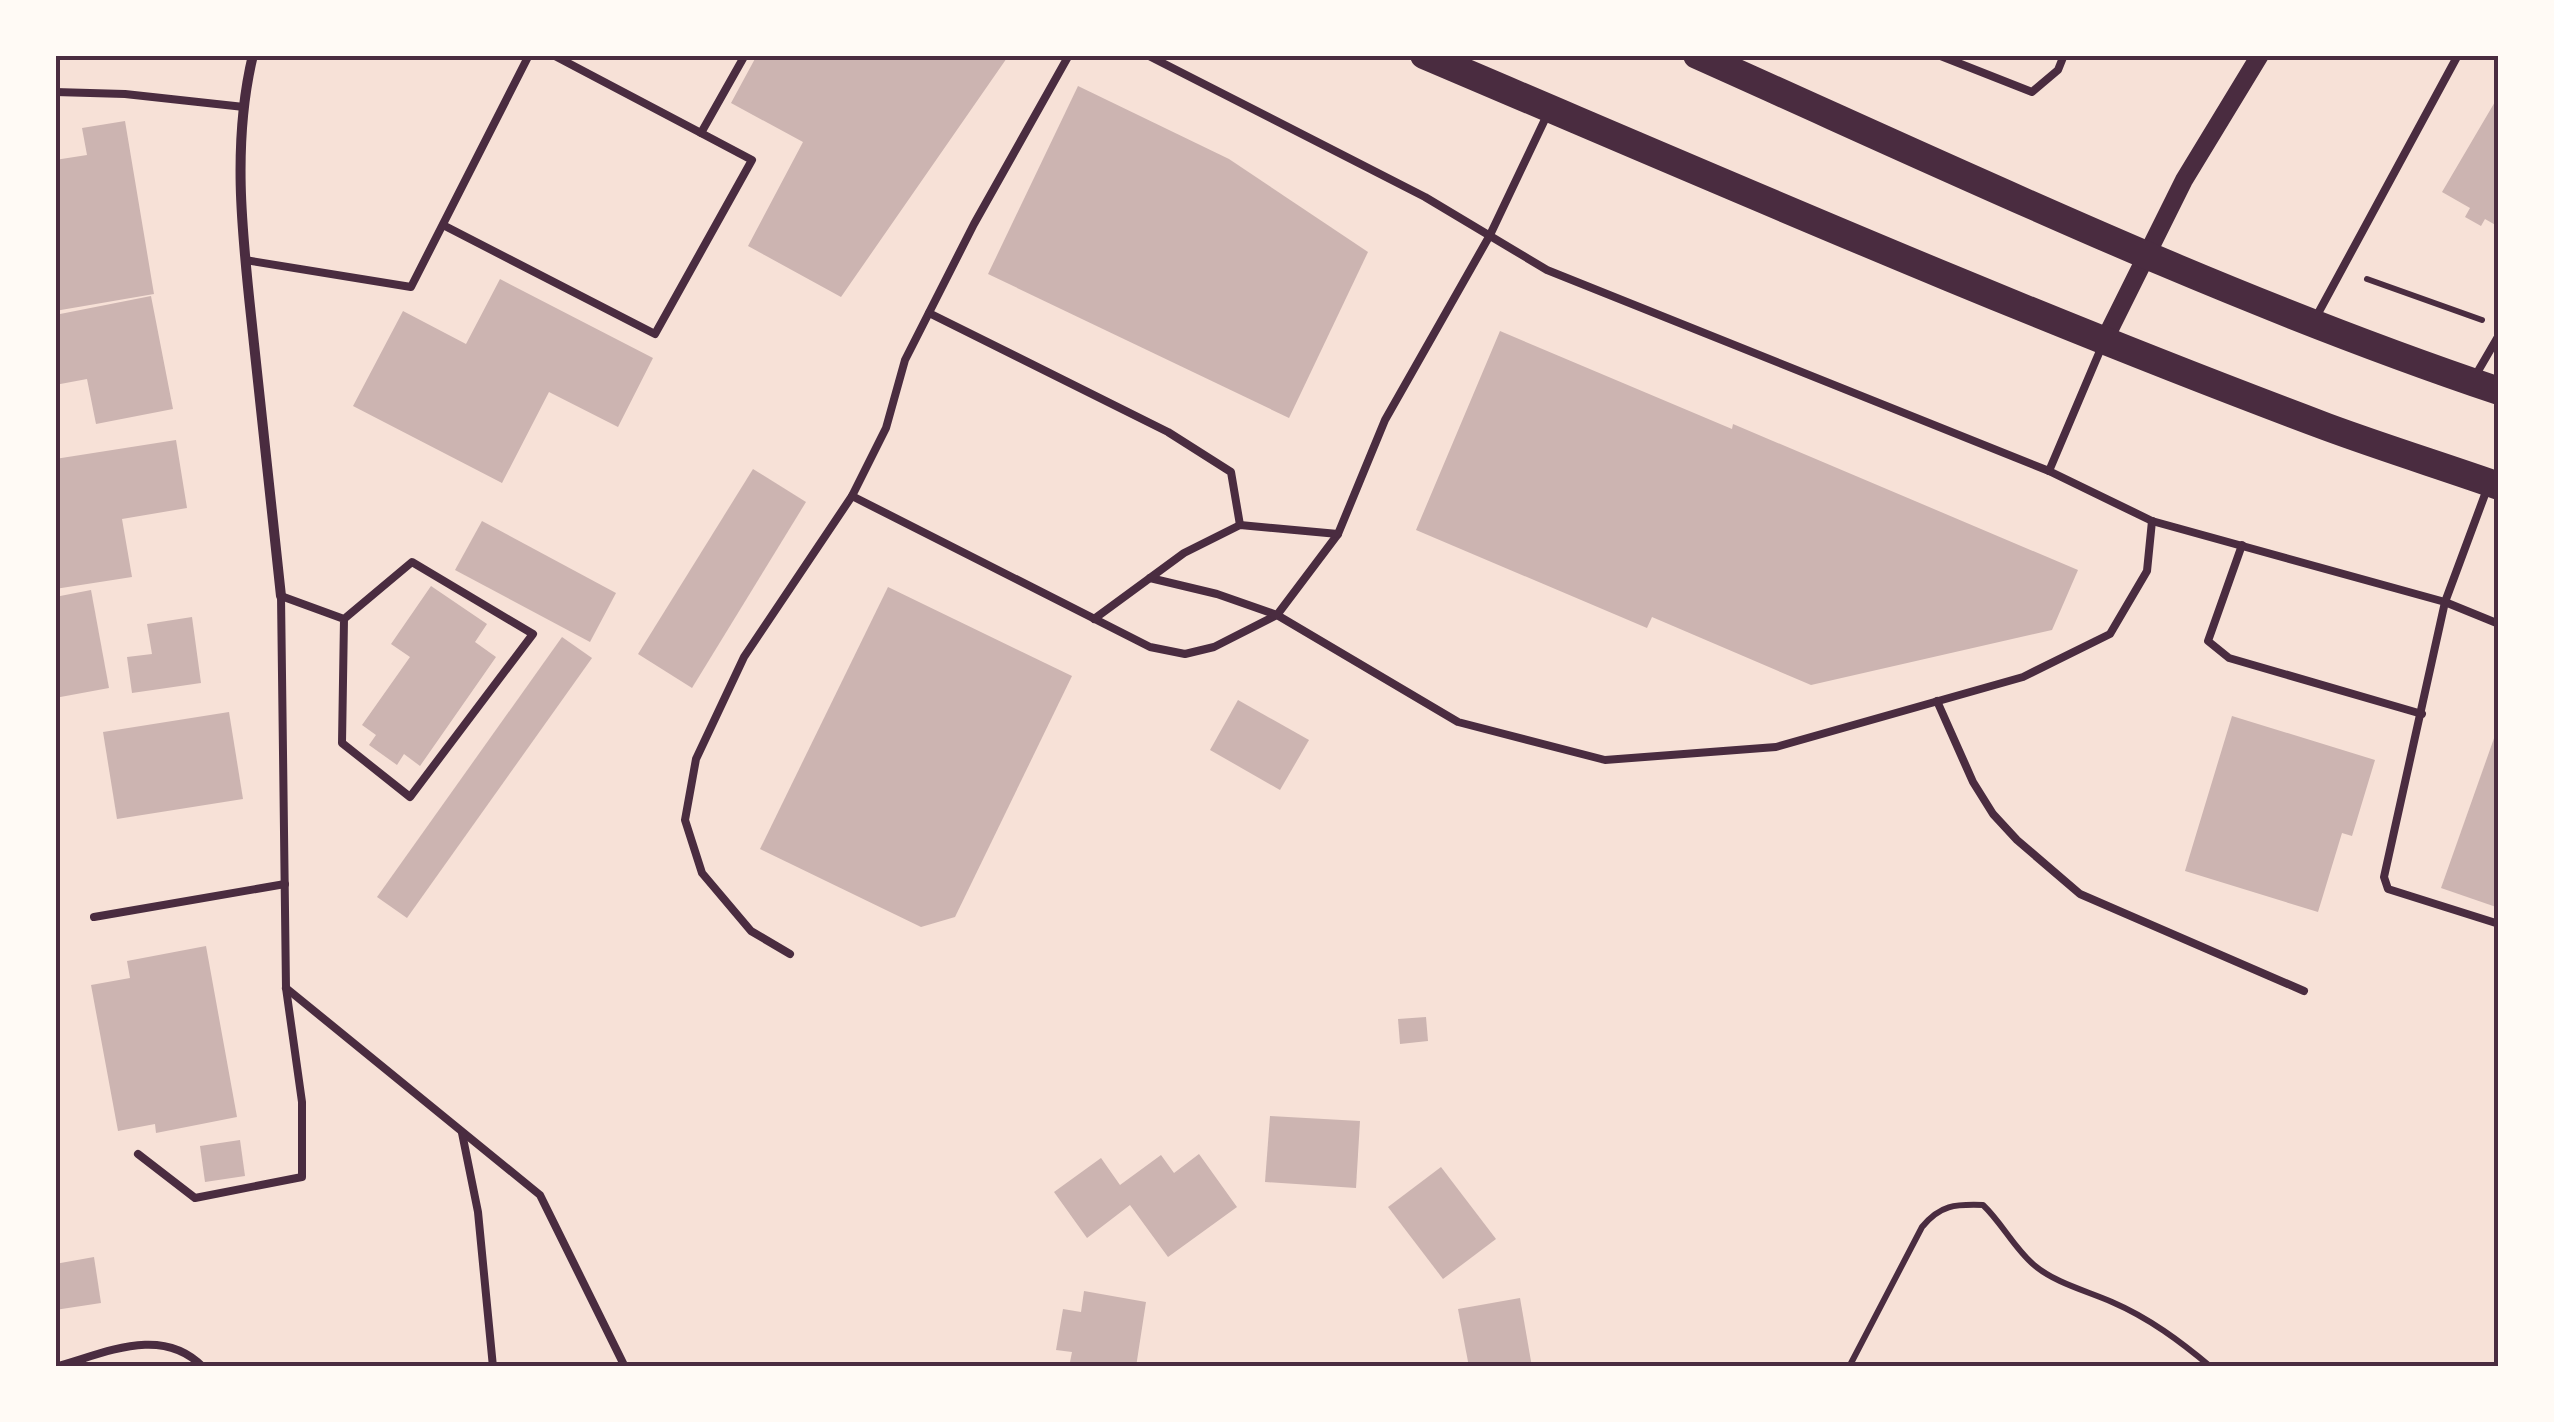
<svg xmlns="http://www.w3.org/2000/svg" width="2554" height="1422" font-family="Commissioner,sans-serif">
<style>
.building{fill:#ccb4b1}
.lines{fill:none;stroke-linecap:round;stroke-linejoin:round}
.path{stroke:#4a2c40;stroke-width:6}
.service{stroke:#4a2c40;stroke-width:8}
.minor{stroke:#4a2c40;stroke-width:10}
.tertiary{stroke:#4a2c40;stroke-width:18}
.trunk{stroke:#4a2c40;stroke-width:28}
.neatline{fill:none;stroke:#4a2c40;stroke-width:4}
</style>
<rect width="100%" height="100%" fill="#f7e1d7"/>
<g class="building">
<polygon points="757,55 1009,55 841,297 748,246 803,142 731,103"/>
<polygon points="1078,86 1229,159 1368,252 1289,418 988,274"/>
<polygon points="2499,95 2499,227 2485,219 2481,226 2465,217 2470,208 2442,192"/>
<polygon points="125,121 154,294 55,311 55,160 87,155 82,128"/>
<polygon points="500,279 653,358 618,427 549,392 502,483 353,406 403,311 466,344"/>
<polygon points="151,296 173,409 96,424 87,379 55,385 55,315"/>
<polygon points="1500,331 1732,429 1733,424 2078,570 2052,630 1811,685 1652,617 1647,628 1416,530"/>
<polygon points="176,440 187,508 122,519 132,577 55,589 55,459"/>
<polygon points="753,469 806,502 692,688 638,654"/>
<polygon points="482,521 616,593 590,642 455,570"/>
<polygon points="431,586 487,624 475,642 496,657 420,766 404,754 397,765 369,745 376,735 362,725 410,657 391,644"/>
<polygon points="888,587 1072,676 955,917 921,927 760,849"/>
<polygon points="91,590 109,688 55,698 55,597"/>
<polygon points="192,617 201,683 132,693 127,657 152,654 147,624"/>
<polygon points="562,637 592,658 407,918 377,897"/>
<polygon points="1238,700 1309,740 1280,790 1210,750"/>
<polygon points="229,712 243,799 117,819 103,732"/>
<polygon points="2232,716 2375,760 2352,836 2342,833 2318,912 2185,871"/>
<polygon points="2498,727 2499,727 2499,908 2441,888"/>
<polygon points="206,946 237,1117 156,1133 155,1124 118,1131 91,985 130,978 127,961"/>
<polygon points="1426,1017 1428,1041 1400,1044 1398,1019"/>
<polygon points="1270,1116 1360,1121 1356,1188 1265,1182"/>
<polygon points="240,1140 245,1176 205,1182 200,1146"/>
<polygon points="1199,1154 1237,1207 1168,1257 1130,1205 1087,1238 1054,1192 1101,1158 1120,1185 1161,1155 1174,1173"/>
<polygon points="1441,1167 1496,1239 1443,1279 1388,1207"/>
<polygon points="94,1257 101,1303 55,1310 55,1264"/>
<polygon points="1084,1291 1146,1302 1136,1367 1069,1367 1072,1352 1056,1350 1063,1309 1081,1312"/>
<polygon points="1520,1298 1532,1367 1469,1367 1458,1309"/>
</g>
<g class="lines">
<g class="path">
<polyline points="2367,279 2482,320"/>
<path d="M 1849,1367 L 1922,1227 C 1940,1205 1955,1204 1983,1205 C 2002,1223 2014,1248 2034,1265 C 2055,1283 2087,1291 2112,1302 C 2149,1318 2180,1341 2211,1367"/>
</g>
<g class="service">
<polyline points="553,55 701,133 745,55"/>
<polyline points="1147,55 1425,197 1547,270 2049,471 2152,521 2445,602 2499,624"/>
<polyline points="1938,55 2032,92 2058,70 2064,55"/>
<polyline points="55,92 125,94 244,107"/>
<polyline points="443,225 655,334 752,160 701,133"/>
<polyline points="245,260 411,287 529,55"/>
<polyline points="929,313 1168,432 1231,472 1240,525"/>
<polyline points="2315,319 2458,55"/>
<polyline points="2474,378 2499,335"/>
<polyline points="2049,471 2102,346"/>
<polyline points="2487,489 2445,602 2384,877 2388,889 2499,924"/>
<polyline points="852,496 1150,647 1185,654 1214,647 1277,615 1458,722 1605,760 1776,747 2023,677 2110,634 2147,571 2152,521"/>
<polyline points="2242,545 2208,641 2229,658 2422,714"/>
<polyline points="1150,578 1217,594 1277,615 1338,534 1385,420 1490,235 1548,113"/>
<polyline points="1094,619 1184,553 1240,525 1338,534"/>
<polyline points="1937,701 1973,782 1993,814 2017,840 2080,894 2304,991"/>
<polyline points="94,917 285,884"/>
<polyline points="790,954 751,931 702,873 685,820 696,759 744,657 852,496 886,428 905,360 974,224 1069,55"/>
<polyline points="286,988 540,1195 625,1367"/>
<polyline points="462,1133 478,1212 493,1367"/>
<polyline points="138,1154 195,1198 302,1177 302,1102 286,988 281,596 344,619 342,743 410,797 533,634 412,562 344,619"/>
<path d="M 55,1367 C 104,1354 161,1324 203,1367"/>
</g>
<path class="minor" d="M 253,55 C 230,150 244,248 254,344 C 263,428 272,512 281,596"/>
<polyline class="tertiary" points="2105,339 2184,180 2260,55"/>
<g class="trunk">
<path d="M 1424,55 C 1723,182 2022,313 2327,427 C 2384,448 2442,466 2499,486"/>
<path d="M 1697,55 C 1961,173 2225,299 2499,391"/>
</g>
</g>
<rect width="2554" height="1422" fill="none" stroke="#fffaf5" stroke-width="115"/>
<rect x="58" y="58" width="2438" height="1306" class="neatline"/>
</svg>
